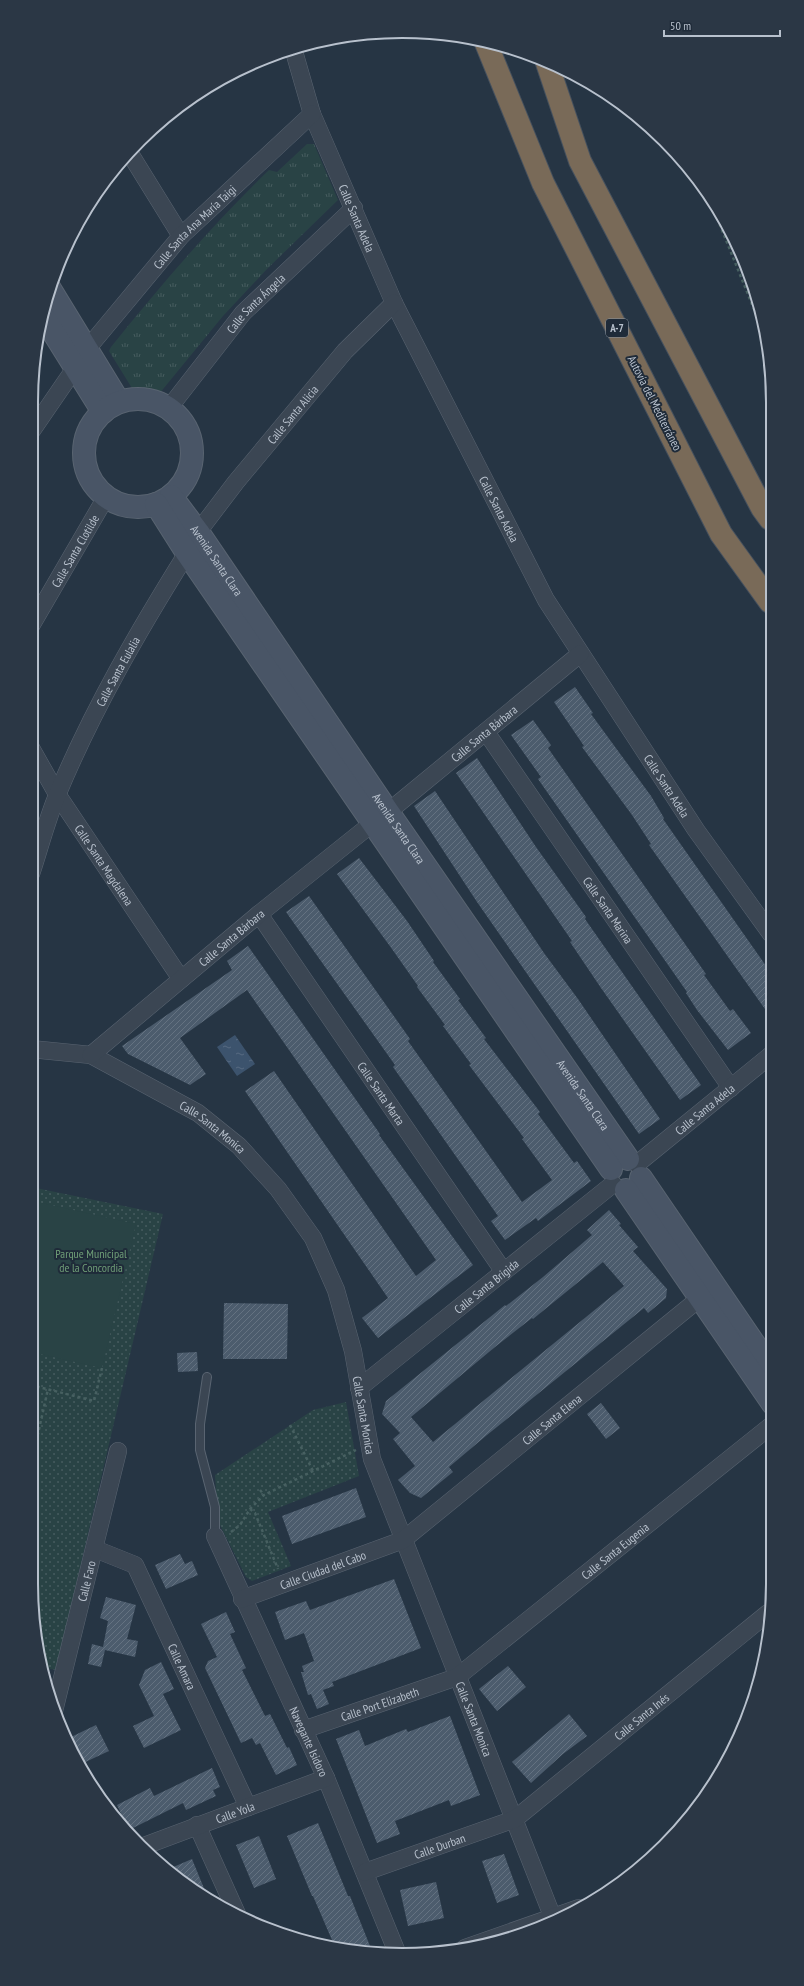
<svg xmlns="http://www.w3.org/2000/svg" width="804" height="1986" font-family="'PT Sans Narrow',sans-serif">
<style>
.grass{fill:url(#grass-tufts)}
.park{fill:url(#park-dots)}
.garden{fill:#294345}
.water{fill:url(#water-ripples)}
.building{fill:url(#building-hatch);fill-rule:evenodd}
.lines{fill:none;stroke-linecap:round;stroke-linejoin:round}
.lane-casing{stroke:#596471;stroke-width:10}
.street-casing{stroke:#596471;stroke-width:18}
.secondary-casing{stroke:#596471;stroke-width:24}
.highway-casing{stroke:#46515e;stroke-width:24}
.path{stroke:#476061;stroke-width:2.5;stroke-dasharray:3 3;stroke-linecap:butt}
.lane{stroke:#3b4653;stroke-width:8}
.street{stroke:#3b4653;stroke-width:17}
.secondary{stroke:#495566;stroke-width:22}
.highway{stroke:#796a58;stroke-width:22}
.labels{text-anchor:middle;dominant-baseline:central;stroke-width:4;stroke-linejoin:round;paint-order:stroke}
.shield{fill:#1f2b39;stroke:#8a94a1;stroke-width:1}
.shield-label{font-size:11px;font-weight:bold;fill:#b8c1cd}
.street-label{font-size:12px;fill:#b8c1cd;stroke:#1f2b39}
.park-label{font-size:12px;fill:#6f9e77;stroke:#1f2b39}
.rim{fill:none;stroke:#b8c1cd;stroke-width:2}
</style>
<defs>
<pattern id="grass-tufts" width="24" height="20" patternUnits="userSpaceOnUse"><rect width="24" height="20" fill="#294345"/><path d="M3 7l-1-3M5 7V3M7 7l1-3M15 17l-1-3M17 17v-4M19 17l1-3" fill="none" stroke="#465c5f"/></pattern>
<pattern id="park-dots" width="8" height="8" patternUnits="userSpaceOnUse"><rect width="8" height="8" fill="#294345"/><path d="M2 2h.1M6 6h.1" fill="none" stroke="#465c5f" stroke-width="1.8" stroke-linecap="round"/></pattern>
<pattern id="water-ripples" width="26" height="14" patternUnits="userSpaceOnUse"><rect width="26" height="14" fill="#3c536d"/><path d="M2 4q2-2 4 0t4 0M15 11q2-2 4 0t4 0" fill="none" stroke="#566a81"/></pattern>
<pattern id="building-hatch" width="6" height="6" patternUnits="userSpaceOnUse"><rect width="6" height="6" fill="#4c5c6d"/><path d="M-1 1l2-2M0 6l6-6M5 7l2-2" fill="none" stroke="#647281"/></pattern>
</defs>
<rect width="100%" height="100%" fill="#263544"/>
<path class="grass" d="M 307,144 L 314,144 L 338,200 L 267,269 L 223,316 L 159,394 L 135,393 L 109,351 L 111,347 C 161,285 212,225 269,170 L 277,172 Z"/>
<g class="park">
<polygon points="31,1187 163,1214 56,1670 45,1668 31,1584"/>
<polygon points="346,1402 359,1476 268,1512 291,1566 252,1581 246,1577 218,1521 215,1475 313,1410"/>
</g>
<polygon class="garden" points="33,1201 136,1224 102,1368 31,1352 31,1209"/>
<polygon class="water" points="235,1035 255,1064 237,1076 217,1047"/>
<g class="building">
<polygon points="575,687 593,713 591,714 651,796 664,818 663,819 771,973 772,1019 649,845 651,844 632,815 582,747 584,746 554,702"/>
<polygon points="533,720 551,745 548,748 706,974 704,975 730,1011 733,1009 751,1033 728,1050 697,1010 686,993 687,992 538,779 541,777 511,735"/>
<polygon points="477,758 536,847 586,917 585,919 701,1085 680,1100 601,988 570,942 572,941 456,773"/>
<polygon points="435,791 544,953 578,999 660,1119 639,1134 477,902 414,806"/>
<polygon points="359,858 407,921 434,961 433,962 460,999 458,1000 486,1038 484,1039 540,1112 538,1114 574,1163 577,1161 591,1181 538,1221 536,1218 505,1240 491,1221 498,1216 393,1067 395,1065 286,912 309,896 410,1039 408,1041 522,1202 552,1180 522,1139 524,1138 469,1065 471,1064 443,1026 445,1025 417,987 418,986 392,949 337,874"/>
<polygon points="248,946 380,1134 379,1135 473,1265 378,1338 362,1318 388,1298 245,1091 274,1071 416,1276 436,1260 247,990 180,1038 206,1074 190,1085 128,1054 122,1046 232,970 227,961"/>
<path d="M 609,1210 L 621,1224 L 619,1225 L 638,1247 L 633,1251 L 667,1289 L 666,1298 L 648,1313 L 644,1308 L 487,1435 L 449,1467 L 453,1472 L 421,1498 L 410,1493 L 398,1480 L 415,1466 L 393,1439 L 400,1433 L 382,1414 L 386,1401 L 505,1305 L 506,1306 L 543,1277 L 592,1235 L 587,1230 ZM 603,1262 L 624,1286 L 433,1442 L 411,1417 L 495,1347 L 532,1318 L 533,1319 Z"/>
<polygon points="224,1303 288,1304 287,1359 223,1359"/>
<polygon points="197,1352 198,1371 178,1372 177,1353"/>
<polygon points="601,1403 620,1428 606,1439 587,1414"/>
<polygon points="356,1488 366,1517 292,1544 282,1516"/>
<polygon points="180,1554 185,1564 192,1561 198,1575 166,1589 155,1565"/>
<polygon points="394,1579 421,1648 332,1682 334,1686 323,1690 329,1704 317,1709 311,1694 308,1695 301,1672 304,1672 302,1666 314,1661 304,1633 285,1640 275,1612 306,1601 310,1610"/>
<polygon points="106,1597 136,1605 127,1639 138,1641 135,1657 105,1650 101,1667 88,1664 92,1644 103,1647 108,1621 100,1618"/>
<polygon points="226,1612 235,1632 230,1634 246,1668 242,1670 265,1716 270,1714 287,1748 289,1747 297,1765 276,1775 260,1743 256,1745 252,1738 241,1743 205,1668 208,1661 217,1657 201,1624"/>
<polygon points="161,1662 174,1689 163,1694 181,1730 144,1748 133,1726 154,1716 139,1685 145,1670"/>
<polygon points="508,1666 526,1687 497,1711 479,1689"/>
<polygon points="569,1714 587,1736 563,1754 531,1783 512,1762"/>
<polygon points="450,1716 480,1795 451,1806 449,1800 395,1821 400,1834 377,1843 336,1739 359,1730 365,1746 406,1729 408,1732"/>
<polygon points="96,1725 109,1751 79,1765 71,1748 75,1746 71,1737"/>
<polygon points="212,1768 220,1787 213,1790 216,1796 186,1810 183,1803 129,1830 117,1805 150,1788 154,1796"/>
<polygon points="318,1823 348,1896 350,1896 372,1951 353,1952 335,1947 313,1896 312,1896 287,1836"/>
<polygon points="259,1836 276,1879 254,1888 236,1845"/>
<polygon points="504,1854 519,1895 497,1903 482,1861"/>
<polygon points="192,1859 208,1898 171,1868"/>
<polygon points="436,1882 444,1918 408,1926 400,1890"/>
</g>
<g class="lines">
<defs>
<polyline id="lane" points="207,1377 200,1424 200,1450 215,1507 215,1536"/>
<g id="street">
<path id="s1" d="M 293,48 L 312,114 L 394,303 L 546,600 L 696,830 L 771,934"/>
<polyline points="129,152 181,236"/>
<path id="s2" d="M 87,349 L 181,236 L 312,114"/>
<path id="s3" d="M 169,408 L 243,313 L 354,208"/>
<polyline points="31,432 75,368"/>
<path id="s4" d="M 198,532 L 236,482 L 345,351 L 394,303"/>
<path id="s5" d="M 31,626 L 106,497"/>
<path id="s6" d="M 486,732 L 731,1088"/>
<path id="s7" d="M 31,748 L 57,794 L 181,979"/>
<path id="s8" d="M 388,812 L 580,654"/>
<path id="s9" d="M 31,874 C 40,847 47,819 58,793 C 93,709 139,630 187,553"/>
<path id="s10" d="M 259,914 L 504,1272"/>
<path id="s11" d="M 31,1049 L 91,1055 L 198,1113 L 239,1146 L 278,1189 L 313,1238 L 336,1290 L 353,1351 L 372,1459 L 553,1918"/>
<path id="s12" d="M 91,1055 L 259,914 L 374,822"/>
<path id="s13" d="M 637,1164 L 772,1054"/>
<path id="s14" d="M 359,1388 L 613,1184"/>
<path id="s15" d="M 215,1536 L 326,1778 L 396,1950"/>
<path id="s16" d="M 95,1549 L 135,1565 L 248,1807"/>
<path id="s17" d="M 242,1599 L 403,1540 L 700,1298"/>
<path id="s18" d="M 54,1711 L 118,1451"/>
<path id="s19" d="M 303,1730 L 457,1677 L 773,1424"/>
<polyline points="197,1825 237,1914"/>
<path id="s20" d="M 144,1846 L 326,1778"/>
<path id="s21" d="M 365,1872 L 515,1819 L 768,1613"/>
<polyline points="465,1948 579,1908"/>
</g>
<g id="secondary">
<polyline points="50,289 119,402"/>
<polyline points="45,319 103,412"/>
<circle cx="138" cy="453" r="54"/>
<path id="s22" d="M 171,496 L 198,532 L 388,812 L 628,1159"/>
<polyline points="156,504 187,553 611,1169"/>
<polyline points="641,1178 772,1370"/>
<polyline points="626,1190 773,1404"/>
</g>
<g id="highway">
<polyline points="486,43 543,183 721,534 770,602"/>
<polyline points="547,63 580,161 762,508 770,519"/>
</g>
</defs>
<use href="#lane" class="lane-casing"/>
<use href="#street" class="street-casing"/>
<use href="#secondary" class="secondary-casing"/>
<use href="#highway" class="highway-casing"/>
<g class="path">
<polyline points="715,213 766,339"/>
<polyline points="31,1205 32,1205"/>
<polyline points="31,1385 94,1401 102,1368"/>
<polyline points="290,1425 313,1471"/>
<polyline points="31,1465 48,1389"/>
<polyline points="260,1490 264,1495"/>
<polyline points="250,1509 255,1513 278,1569"/>
<polyline points="231,1532 240,1525 250,1509 264,1495 356,1450"/>
</g>
<use href="#lane" class="lane"/>
<use href="#street" class="street"/>
<use href="#secondary" class="secondary"/>
<use href="#highway" class="highway"/>
</g>
<g class="labels">
<rect class="shield" x="606" y="319" width="22" height="18" rx="3"/>
<g class="shield-label">
<text x="617" y="328">A-7</text>
</g>
<g class="street-label">
<text stroke="none"><textPath href="#s1" startOffset="182">Calle Santa Adela</textPath></text>
<text stroke="none"><textPath href="#s2" startOffset="163">Calle Santa Ana María Taigi</textPath></text>
<text stroke="none"><textPath href="#s3" startOffset="136">Calle Santa Ángela</textPath></text>
<text transform="translate(655 403) rotate(63)">Autovía del Mediterráneo</text>
<text stroke="none"><textPath href="#s4" startOffset="151">Calle Santa Alicia</textPath></text>
<text stroke="none"><textPath href="#s1" startOffset="506">Calle Santa Adela</textPath></text>
<text stroke="none"><textPath href="#s5" startOffset="87">Calle Santa Clotilde</textPath></text>
<text stroke="none"><textPath href="#s22" startOffset="79">Avenida Santa Clara</textPath></text>
<text stroke="none"><textPath href="#s9" startOffset="221">Calle Santa Eulalia</textPath></text>
<text stroke="none"><textPath href="#s8" startOffset="124">Calle Santa Bárbara</textPath></text>
<text stroke="none"><textPath href="#s1" startOffset="830">Calle Santa Adela</textPath></text>
<text stroke="none"><textPath href="#s22" startOffset="403">Avenida Santa Clara</textPath></text>
<text stroke="none"><textPath href="#s7" startOffset="138">Calle Santa Magdalena</textPath></text>
<text stroke="none"><textPath href="#s6" startOffset="216">Calle Santa Marina</textPath></text>
<text stroke="none"><textPath href="#s12" startOffset="183">Calle Santa Bárbara</textPath></text>
<text stroke="none"><textPath href="#s10" startOffset="217">Calle Santa Marta</textPath></text>
<text stroke="none"><textPath href="#s22" startOffset="727">Avenida Santa Clara</textPath></text>
<text stroke="none"><textPath href="#s13" startOffset="87">Calle Santa Adela</textPath></text>
<text stroke="none"><textPath href="#s11" startOffset="202">Calle Santa Monica</textPath></text>
<text stroke="none"><textPath href="#s14" startOffset="163">Calle Santa Brigida</textPath></text>
<text stroke="none"><textPath href="#s11" startOffset="538">Calle Santa Monica</textPath></text>
<text stroke="none"><textPath href="#s17" startOffset="363">Calle Santa Elena</textPath></text>
<text stroke="none"><textPath href="#s19" startOffset="365">Calle Santa Eugenia</textPath></text>
<text stroke="none"><textPath href="#s17" startOffset="86">Calle Ciudad del Cabo</textPath></text>
<text stroke="none"><textPath href="#s18" startOffset="134">Calle Faro</textPath></text>
<text stroke="none"><textPath href="#s16" startOffset="155">Calle Amara</textPath></text>
<text stroke="none"><textPath href="#s19" startOffset="81">Calle Port Elizabeth</textPath></text>
<text stroke="none"><textPath href="#s21" startOffset="322">Calle Santa Inés</textPath></text>
<text stroke="none"><textPath href="#s11" startOffset="862">Calle Santa Monica</textPath></text>
<text stroke="none"><textPath href="#s15" startOffset="226">Navegante Isidoro</textPath></text>
<text stroke="none"><textPath href="#s20" startOffset="97">Calle Yola</textPath></text>
<text stroke="none"><textPath href="#s21" startOffset="79">Calle Durban</textPath></text>
</g>
<g class="park-label">
<text x="91" y="1253">Parque Municipal<tspan x="91" dy="14">de la Concordia</tspan></text>
</g>
</g>
<path d="M0 0H804V1986H0ZM402 38H402A364 364 0 0 1 766 402V1584A364 364 0 0 1 402 1948H402A364 364 0 0 1 38 1584V402A364 364 0 0 1 402 38Z" fill="#2b3745" fill-rule="evenodd"/>
<path class="rim" d="M402 38H402A364 364 0 0 1 766 402V1584A364 364 0 0 1 402 1948H402A364 364 0 0 1 38 1584V402A364 364 0 0 1 402 38Z"/>
<path d="M664 30v6h116v-6" fill="none" stroke="#b8c1cd" stroke-width="2"/>
<text x="670" y="30" font-size="12" fill="#b8c1cd" stroke="#1f2b39" stroke-width="3" paint-order="stroke">50 m</text>
</svg>
